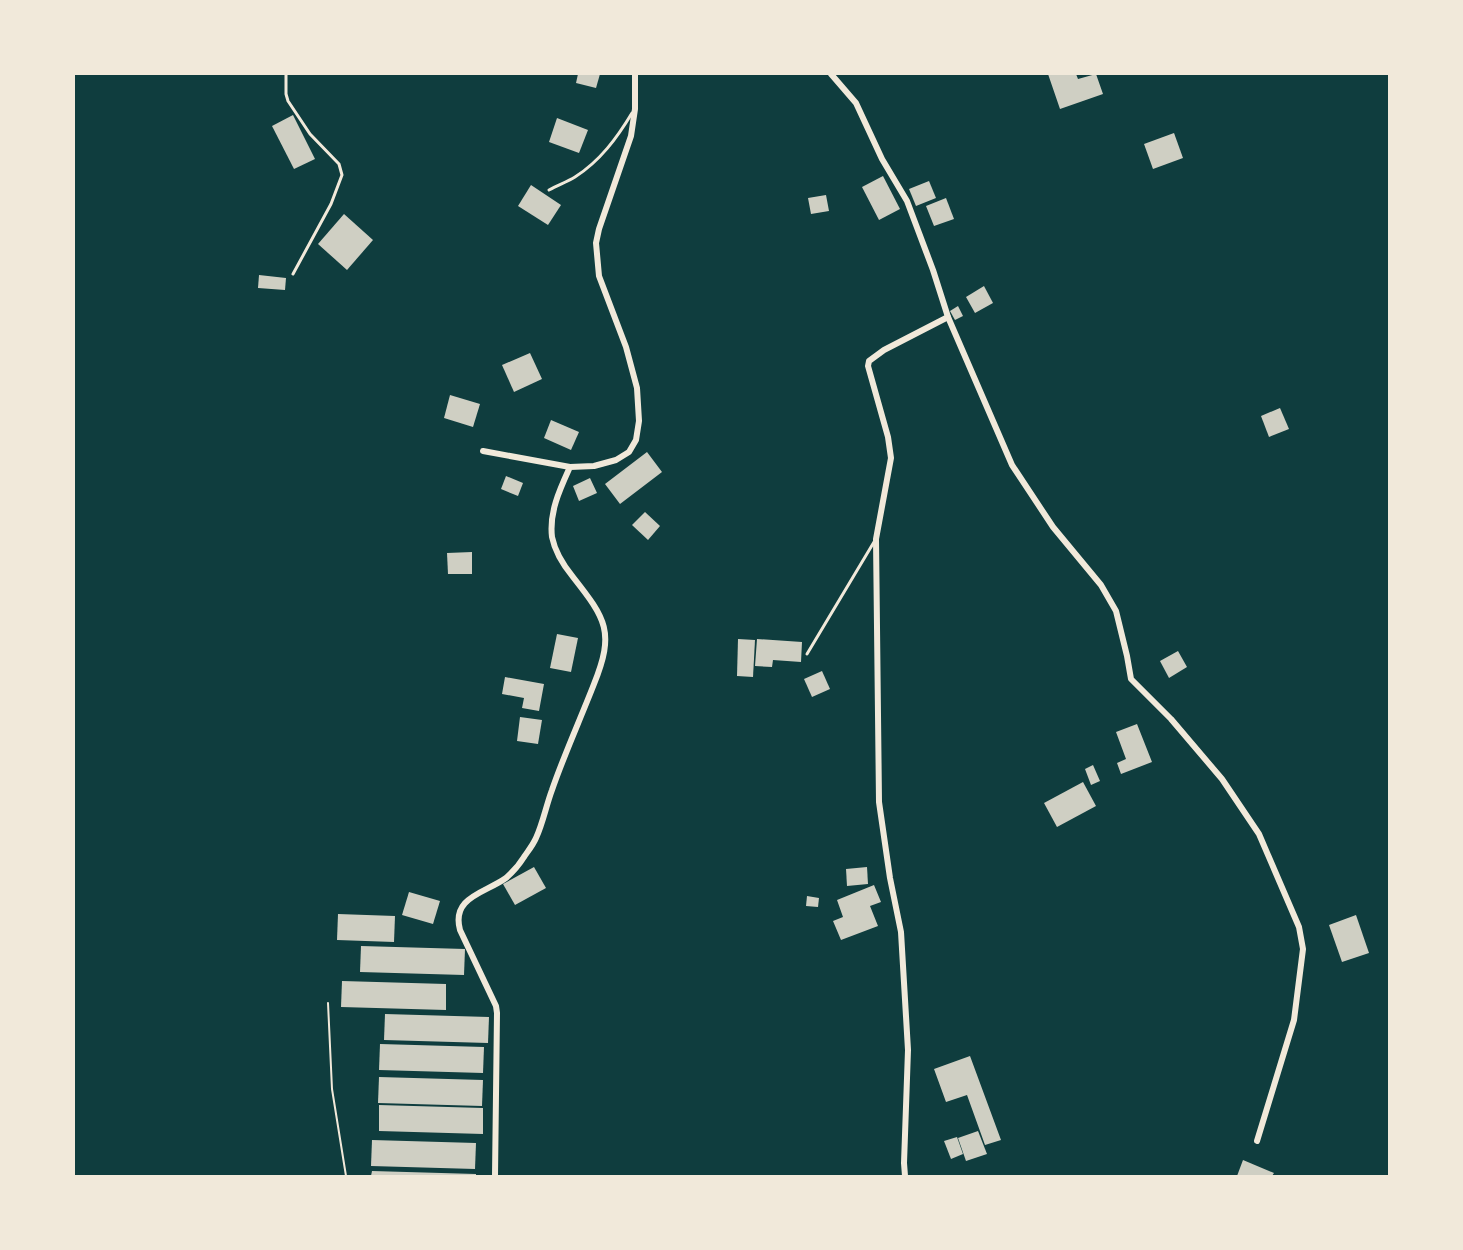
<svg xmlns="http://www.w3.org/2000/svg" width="1463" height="1250" font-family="'Alegreya Sans',sans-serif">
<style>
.building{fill:#cfcfc3}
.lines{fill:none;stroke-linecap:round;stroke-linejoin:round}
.path{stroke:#f1e9da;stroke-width:2}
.service{stroke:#f1e9da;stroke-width:3}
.minor{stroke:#f1e9da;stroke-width:6}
</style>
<rect width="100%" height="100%" fill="#0f3d3e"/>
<g class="building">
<polygon points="578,74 600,74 596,88 576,83"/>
<polygon points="1048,74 1076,74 1078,79 1096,74 1103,94 1060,109"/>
<polygon points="293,115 315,159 294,169 272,126"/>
<polygon points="557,118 588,130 579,153 549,142"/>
<polygon points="1174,133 1183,158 1153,169 1144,144"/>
<polygon points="883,176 900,209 879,220 862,187"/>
<polygon points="929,181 936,198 916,206 909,189"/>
<polygon points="531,185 561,205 548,225 518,206"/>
<polygon points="826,195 829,211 811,214 808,198"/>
<polygon points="946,198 954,219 934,226 926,206"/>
<polygon points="344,214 373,240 347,270 318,244"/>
<polygon points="259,275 286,278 285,290 258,288"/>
<polygon points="984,286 993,303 975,313 966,297"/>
<polygon points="958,306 963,316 955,320 950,311"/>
<polygon points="530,353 542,379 514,392 502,365"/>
<polygon points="450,395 480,404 473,427 444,418"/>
<polygon points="1280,408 1289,429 1269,437 1261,416"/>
<polygon points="551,420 579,432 571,450 544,438"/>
<polygon points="647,452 662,472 620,504 605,484"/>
<polygon points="506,476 523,483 518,496 501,489"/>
<polygon points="590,478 597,493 579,501 573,486"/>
<polygon points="645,512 660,526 648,540 632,525"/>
<polygon points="472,552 472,574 448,574 447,553"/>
<polygon points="557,634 578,638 571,672 550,668"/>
<polygon points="738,639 755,640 753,677 737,676"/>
<polygon points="757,639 802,642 801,662 773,660 772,667 755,666"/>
<polygon points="1178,651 1187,667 1169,678 1160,661"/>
<polygon points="822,671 830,689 812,697 804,679"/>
<polygon points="505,677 544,684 539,711 522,708 524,698 502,694"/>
<polygon points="520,717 542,720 538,744 517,741"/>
<polygon points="1137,724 1152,762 1121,774 1117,763 1126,759 1116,732"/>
<polygon points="1093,765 1100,781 1091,785 1085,769"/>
<polygon points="1083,782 1096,806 1057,827 1044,803"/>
<polygon points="534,867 546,888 515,905 503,884"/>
<polygon points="867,867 868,884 847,886 846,869"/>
<polygon points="874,885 881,902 870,906 878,926 841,940 833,921 843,917 837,900"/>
<polygon points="409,892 440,901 433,924 402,915"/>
<polygon points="807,896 819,898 818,907 806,906"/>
<polygon points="338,914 395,916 394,942 337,940"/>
<polygon points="1356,915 1369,953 1342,962 1329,925"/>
<polygon points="361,946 465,949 464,975 360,972"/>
<polygon points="342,981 446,984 446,1010 341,1007"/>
<polygon points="385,1014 489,1017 488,1043 384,1040"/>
<polygon points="380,1044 484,1047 483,1073 379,1070"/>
<polygon points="970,1056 1001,1140 985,1145 967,1095 946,1102 934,1069"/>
<polygon points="379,1077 483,1080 482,1106 378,1103"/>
<polygon points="379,1105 483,1108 483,1134 379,1131"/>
<polygon points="978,1131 987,1154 966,1161 958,1138"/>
<polygon points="957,1137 963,1154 951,1159 944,1141"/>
<polygon points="372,1140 476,1143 475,1169 371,1166"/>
<polygon points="1243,1160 1274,1173 1272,1176 1237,1176"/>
<polygon points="372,1171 476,1174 476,1176 371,1176"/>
</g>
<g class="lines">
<polyline class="path" points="328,1003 332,1089 346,1176"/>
<g class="service">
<polyline points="286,74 286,94 288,101 310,134 339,164 342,175 331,204 293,274"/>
<path d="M 549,190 C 558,185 567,182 575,177 C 600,161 617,138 632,113"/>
<polyline points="807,654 874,542"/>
</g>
<g class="minor">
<polyline points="831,74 856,103 882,159 907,201 933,270 948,317 1012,465 1053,527 1101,585 1116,611 1127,656 1131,679 1171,719 1222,779 1259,834 1299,927 1303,949 1294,1020 1257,1141"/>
<polyline points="483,451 570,467"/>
<path d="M 495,1176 L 497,1013 L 496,1006 L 460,930 C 451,897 485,893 506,878 C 513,872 519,865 524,857 C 528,851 533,845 536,838 C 543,823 546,806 552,790 C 564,755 580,720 594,684 C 615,632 606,619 573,577 C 564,566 555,552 552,537 C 549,512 560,489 570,467 L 594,466 L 616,460 L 629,452 L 636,440 L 639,421 L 637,388 L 626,347 L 599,276 L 596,243 L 599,229 L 631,136 L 635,109 L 635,74"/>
<polyline points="905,1176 904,1163 908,1050 901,932 890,878 879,802 876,539 891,458 888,437 868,366 869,361 884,350 948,317"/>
</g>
</g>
<rect width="1463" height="1250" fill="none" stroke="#f1e9da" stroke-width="150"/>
</svg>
